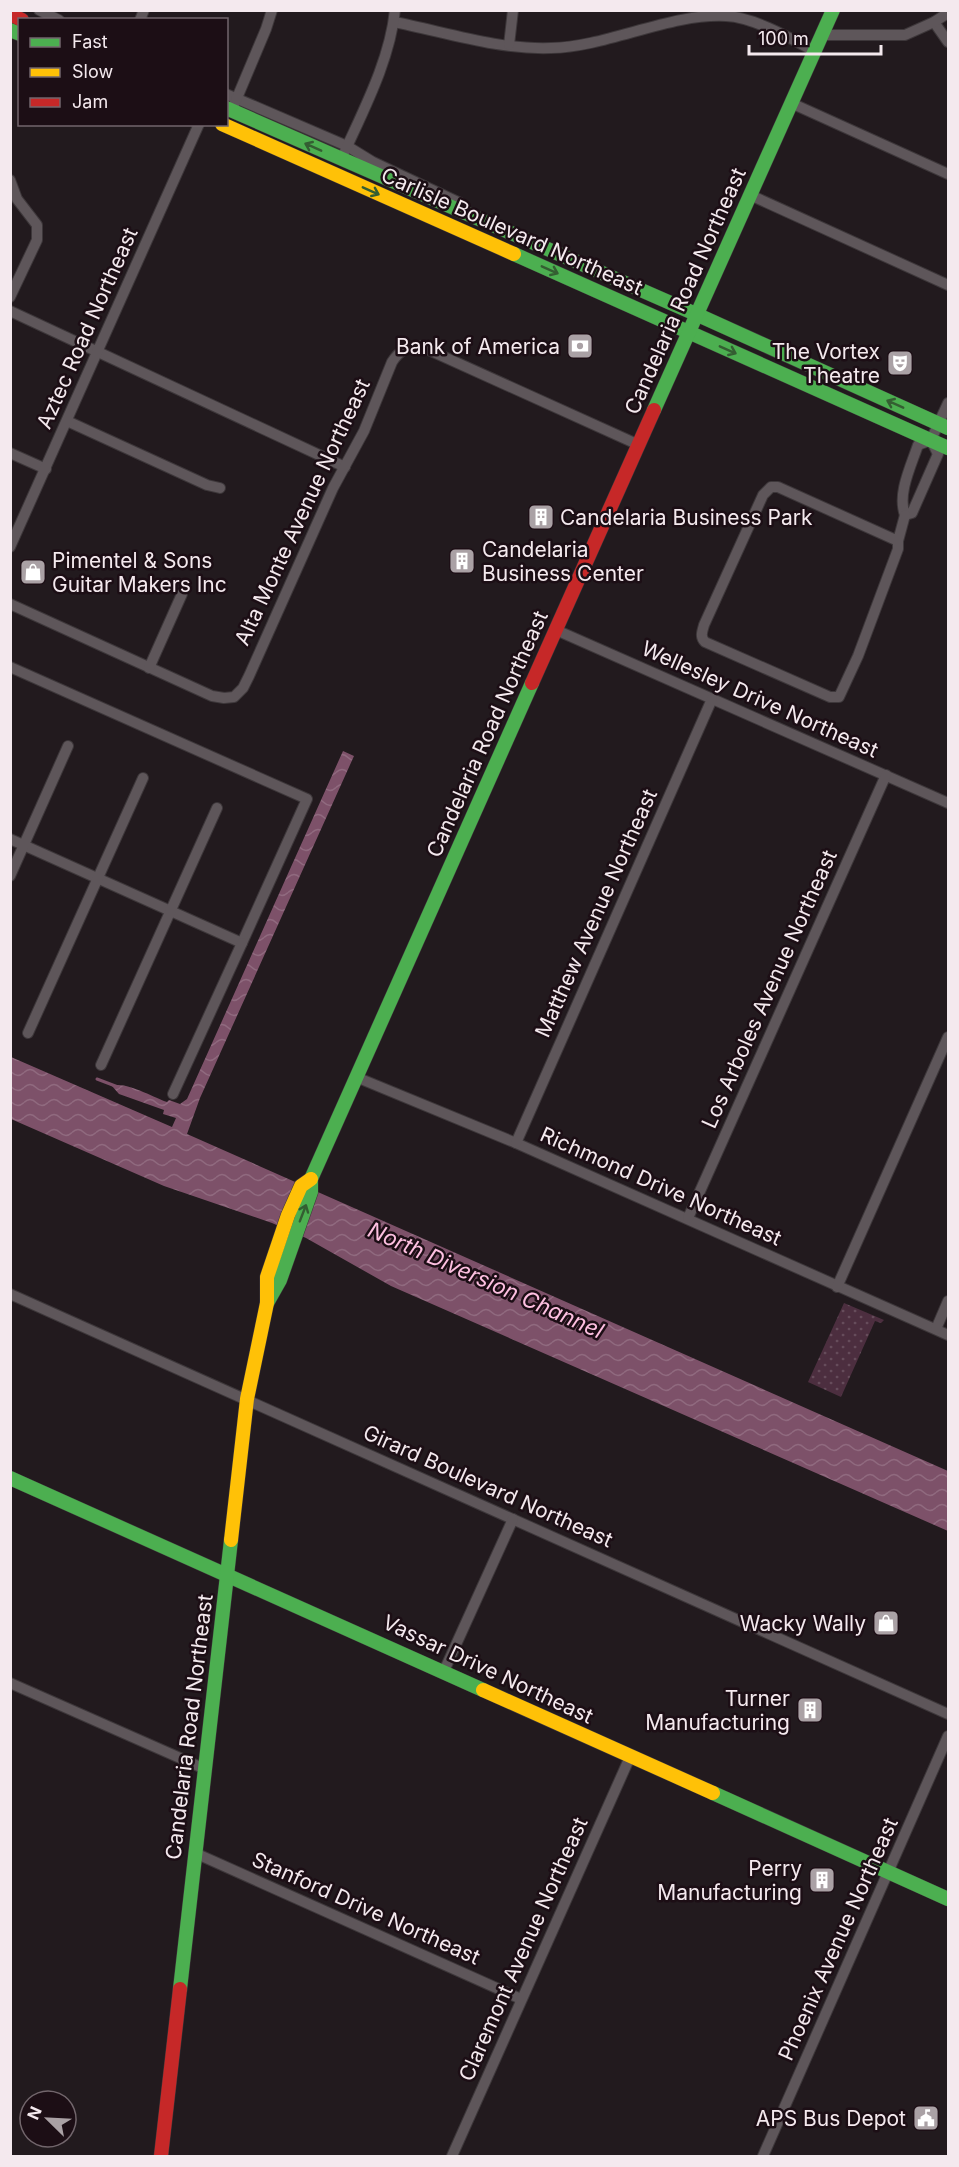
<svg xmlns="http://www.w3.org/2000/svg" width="959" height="2167" font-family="Inter,sans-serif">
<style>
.green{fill:url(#green-dots)}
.water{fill:url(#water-waves)}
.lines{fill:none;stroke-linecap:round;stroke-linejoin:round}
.stream{stroke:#7d5169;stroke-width:3}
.street-casing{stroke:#3d373a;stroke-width:12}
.fast-casing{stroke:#3d373a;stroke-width:15}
.slow-casing{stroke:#3d373a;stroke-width:15}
.jam-casing{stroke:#3d373a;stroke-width:15}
.street{stroke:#5e565a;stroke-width:10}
.fast{stroke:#4caf50;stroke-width:14}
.slow{stroke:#ffc107;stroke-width:14}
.jam{stroke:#c62828;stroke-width:14}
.oneway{stroke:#345e32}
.labels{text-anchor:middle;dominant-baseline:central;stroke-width:5;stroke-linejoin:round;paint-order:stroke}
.street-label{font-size:21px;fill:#f4e9ee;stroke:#1c0e15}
.poi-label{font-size:21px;fill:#f4e9ee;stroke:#1c0e15;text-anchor:end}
.water-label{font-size:22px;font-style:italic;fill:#fec0e1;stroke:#1c0e15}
</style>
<defs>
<pattern id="green-dots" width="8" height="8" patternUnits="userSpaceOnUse" patternTransform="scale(1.5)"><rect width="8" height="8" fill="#4c2e3f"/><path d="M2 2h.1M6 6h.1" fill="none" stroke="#664c5b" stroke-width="1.8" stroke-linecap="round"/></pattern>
<pattern id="water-waves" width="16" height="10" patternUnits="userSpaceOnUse" patternTransform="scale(1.5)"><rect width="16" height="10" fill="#7d5169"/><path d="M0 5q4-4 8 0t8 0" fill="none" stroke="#906a7f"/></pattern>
</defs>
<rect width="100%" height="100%" fill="#221a1e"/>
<polygon class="green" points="844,1303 884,1320 881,1323 875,1321 841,1397 808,1382"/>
<path class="water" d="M 343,751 L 354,756 L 200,1098 L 187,1134 L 948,1471 L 948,1531 L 391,1286 L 306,1238 L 272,1223 L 164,1186 L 11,1119 L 11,1057 L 172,1127 L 176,1118 L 163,1114 L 164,1110 L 119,1094 L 112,1086 C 126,1081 154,1098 167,1102 L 169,1100 L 180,1104 L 187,1099 Z"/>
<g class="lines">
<polyline class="stream" points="97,1079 118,1087"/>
<defs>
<g id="street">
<polyline points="39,10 59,20"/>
<polyline points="140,20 144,10"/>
<path d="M 394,22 C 445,32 499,50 551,48 C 607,47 670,13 726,16 C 753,17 790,38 814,51"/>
<polyline points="934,22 948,42"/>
<polyline points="822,35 905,35 934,22 948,13"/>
<polyline points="509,45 513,10"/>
<polyline points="226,94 347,146 373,162 460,203"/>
<polyline points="791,103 948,174"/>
<polyline points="234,105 266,29 272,10"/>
<path d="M 345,151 C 365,107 390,59 395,10"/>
<polyline points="10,180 17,199 37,225 37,240 10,297"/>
<polyline points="750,195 948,285"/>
<polyline points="10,311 345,467"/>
<polyline points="67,421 207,485 220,488"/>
<path d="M 931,440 L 938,454 L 912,513 L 905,515 C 897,494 911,466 918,445 Z"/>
<polyline points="931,440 948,403"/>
<polyline points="10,453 46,469"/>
<path d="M 898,541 L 778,487 L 771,487 L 763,495 L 704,625 C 702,632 700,637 705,642 L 830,697 L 839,697 L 858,656 L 898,549 L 898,541 L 905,515"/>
<polyline points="10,547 199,124"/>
<path d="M 10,604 L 212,696 L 224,698 L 234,697 L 243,688 L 249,676 L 333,488 L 364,431 L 392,362 C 399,351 406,347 420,346 L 639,445"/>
<polyline points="556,630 948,803"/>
<polyline points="10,667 307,799 242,943 10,839"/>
<polyline points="149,668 182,594"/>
<polyline points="10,876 68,746"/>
<polyline points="28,1033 143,778"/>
<polyline points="101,1065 217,808"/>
<polyline points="356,1077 516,1143 948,1335"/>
<polyline points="173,1094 242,943"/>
<polyline points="516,1143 712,699"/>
<polyline points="688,1218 886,775"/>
<polyline points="837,1287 948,1037"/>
<polyline points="10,1294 948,1714"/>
<polyline points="936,1329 948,1301"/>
<polyline points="444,1671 513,1519"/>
<polyline points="10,1683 205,1769"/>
<polyline points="195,1853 521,1999"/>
<polyline points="452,2156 630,1757"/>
<polyline points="763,2156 948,1736"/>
</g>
<g id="fast">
<polyline points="10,30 20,34"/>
<polyline points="226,108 698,315 948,428"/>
<polyline points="514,254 948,448"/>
<polyline points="654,410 833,10"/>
<polyline points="267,1303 280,1280 311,1192 311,1179 532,683"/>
<polyline points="10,1478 483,1690"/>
<polyline points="713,1793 948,1899"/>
<polyline points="180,1989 231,1540"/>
</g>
<g id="slow">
<polyline points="222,124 514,254"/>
<polyline points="231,1540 247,1399 267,1303 267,1277 288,1215 301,1186 311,1179"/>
<polyline points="483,1690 713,1793"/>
</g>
<g id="jam">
<polyline points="10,14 22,20"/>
<polyline points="532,683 654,410"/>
<polyline points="161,2156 180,1989"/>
</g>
</defs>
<use href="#street" class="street-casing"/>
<use href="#fast" class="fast-casing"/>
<use href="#slow" class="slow-casing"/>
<use href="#jam" class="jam-casing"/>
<use href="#street" class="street"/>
<use href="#fast" class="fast"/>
<use href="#slow" class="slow"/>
<use href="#jam" class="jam"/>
</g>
<defs><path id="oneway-shaft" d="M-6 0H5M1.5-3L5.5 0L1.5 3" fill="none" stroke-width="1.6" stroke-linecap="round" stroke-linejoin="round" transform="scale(1.5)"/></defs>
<g class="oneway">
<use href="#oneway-shaft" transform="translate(313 147) rotate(-156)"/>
<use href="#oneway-shaft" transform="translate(371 191) rotate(24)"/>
<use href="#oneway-shaft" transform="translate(550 270) rotate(24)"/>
<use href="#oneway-shaft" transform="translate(728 350) rotate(24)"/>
<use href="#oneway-shaft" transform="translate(895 404) rotate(-156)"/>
<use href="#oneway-shaft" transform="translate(303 1213) rotate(-69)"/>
</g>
<defs>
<symbol id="bank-square" viewBox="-11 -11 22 22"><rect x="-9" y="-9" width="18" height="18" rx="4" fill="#aaa1a5" stroke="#1c0e15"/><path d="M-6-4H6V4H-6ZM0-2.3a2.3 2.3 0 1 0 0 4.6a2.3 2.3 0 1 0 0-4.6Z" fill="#fff"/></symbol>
<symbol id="theatre-square" viewBox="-11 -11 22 22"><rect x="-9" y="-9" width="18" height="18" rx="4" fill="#aaa1a5" stroke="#1c0e15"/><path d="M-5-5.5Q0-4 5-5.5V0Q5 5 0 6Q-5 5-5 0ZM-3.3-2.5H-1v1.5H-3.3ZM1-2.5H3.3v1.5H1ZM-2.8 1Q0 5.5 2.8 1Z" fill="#fff"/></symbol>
<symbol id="building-square" viewBox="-11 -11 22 22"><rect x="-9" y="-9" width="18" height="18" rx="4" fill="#aaa1a5" stroke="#1c0e15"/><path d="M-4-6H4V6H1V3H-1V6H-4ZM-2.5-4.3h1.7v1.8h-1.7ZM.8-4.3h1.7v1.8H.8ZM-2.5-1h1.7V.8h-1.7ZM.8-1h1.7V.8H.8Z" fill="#fff"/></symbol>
<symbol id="shop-square" viewBox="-11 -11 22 22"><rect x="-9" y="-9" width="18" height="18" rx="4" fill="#aaa1a5" stroke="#1c0e15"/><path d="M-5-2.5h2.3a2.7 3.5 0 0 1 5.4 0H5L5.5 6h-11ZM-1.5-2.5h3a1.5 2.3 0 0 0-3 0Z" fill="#fff"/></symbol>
<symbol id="civic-square" viewBox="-11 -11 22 22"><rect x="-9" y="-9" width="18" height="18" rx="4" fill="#aaa1a5" stroke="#1c0e15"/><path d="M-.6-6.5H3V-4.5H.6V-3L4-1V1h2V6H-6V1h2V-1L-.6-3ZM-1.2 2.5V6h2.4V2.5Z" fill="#fff"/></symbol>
</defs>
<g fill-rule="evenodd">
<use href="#bank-square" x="565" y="331" width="30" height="30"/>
<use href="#theatre-square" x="885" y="348" width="30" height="30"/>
<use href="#building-square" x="526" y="502" width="30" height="30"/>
<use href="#building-square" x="447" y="546" width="30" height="30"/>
<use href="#shop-square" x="18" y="557" width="30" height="30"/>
<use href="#shop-square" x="871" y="1608" width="30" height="30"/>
<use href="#building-square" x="795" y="1695" width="30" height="30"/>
<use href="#building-square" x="807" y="1865" width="30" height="30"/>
<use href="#civic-square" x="911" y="2103" width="30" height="30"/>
</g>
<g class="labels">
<g class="street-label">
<text transform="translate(512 231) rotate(24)">Carlisle Boulevard Northeast</text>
<text transform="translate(685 291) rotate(-66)">Candelaria Road Northeast</text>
<text transform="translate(87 328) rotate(-66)">Aztec Road Northeast</text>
<text transform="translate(302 512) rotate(-65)">Alta Monte Avenue Northeast</text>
<text transform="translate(760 699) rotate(24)">Wellesley Drive Northeast</text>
<text transform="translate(487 734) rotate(-66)">Candelaria Road Northeast</text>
<text transform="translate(596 913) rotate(-66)">Matthew Avenue Northeast</text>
<text transform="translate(769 989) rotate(-66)">Los Arboles Avenue Northeast</text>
<text transform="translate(661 1186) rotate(24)">Richmond Drive Northeast</text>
<text transform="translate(488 1486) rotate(24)">Girard Boulevard Northeast</text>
<text transform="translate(488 1669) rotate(25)">Vassar Drive Northeast</text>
<text transform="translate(189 1727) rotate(-83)">Candelaria Road Northeast</text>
<text transform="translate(366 1908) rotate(24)">Stanford Drive Northeast</text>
<text transform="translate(838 1939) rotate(-66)">Phoenix Avenue Northeast</text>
<text transform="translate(523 1949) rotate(-66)">Claremont Avenue Northeast</text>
</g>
<g class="poi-label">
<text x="560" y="346">Bank of America</text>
<text x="880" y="351">The Vortex<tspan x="880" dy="24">Theatre</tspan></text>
<text x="560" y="517" text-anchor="start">Candelaria Business Park</text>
<text x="482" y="549" text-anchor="start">Candelaria<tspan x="482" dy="24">Business Center</tspan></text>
<text x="52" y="560" text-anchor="start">Pimentel &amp; Sons<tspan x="52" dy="24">Guitar Makers Inc</tspan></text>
<text x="866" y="1623">Wacky Wally</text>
<text x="790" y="1698">Turner<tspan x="790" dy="24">Manufacturing</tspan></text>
<text x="802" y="1868">Perry<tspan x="802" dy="24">Manufacturing</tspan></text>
<text x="906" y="2118">APS Bus Depot</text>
</g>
<g class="water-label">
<text transform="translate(486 1280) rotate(24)">North Diversion Channel</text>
</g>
</g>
<rect width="959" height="2167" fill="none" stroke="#f4e9ee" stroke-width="24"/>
<rect x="18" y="18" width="210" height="108" fill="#1c0e15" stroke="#72666c" stroke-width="1.5"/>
<rect x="30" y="38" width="30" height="9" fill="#4caf50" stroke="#72666c" stroke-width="1.5"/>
<text x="72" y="48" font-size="18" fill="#f4e9ee">Fast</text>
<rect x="30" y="68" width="30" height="9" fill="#ffc107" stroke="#72666c" stroke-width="1.5"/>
<text x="72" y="78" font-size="18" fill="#f4e9ee">Slow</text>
<rect x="30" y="98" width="30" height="9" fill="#c62828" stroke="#72666c" stroke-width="1.5"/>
<text x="72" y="108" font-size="18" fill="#f4e9ee">Jam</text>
<g transform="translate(48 2119) rotate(294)"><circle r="28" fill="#1c0e15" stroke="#72666c" stroke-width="1.5"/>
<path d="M0-4.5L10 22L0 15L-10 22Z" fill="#aaa1a5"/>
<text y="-9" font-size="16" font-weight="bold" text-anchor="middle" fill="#f4e9ee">N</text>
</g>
<path d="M749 45v9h132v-9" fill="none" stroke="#f4e9ee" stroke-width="3"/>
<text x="758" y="45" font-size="18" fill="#f4e9ee" stroke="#1c0e15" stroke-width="4.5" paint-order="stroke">100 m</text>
</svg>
